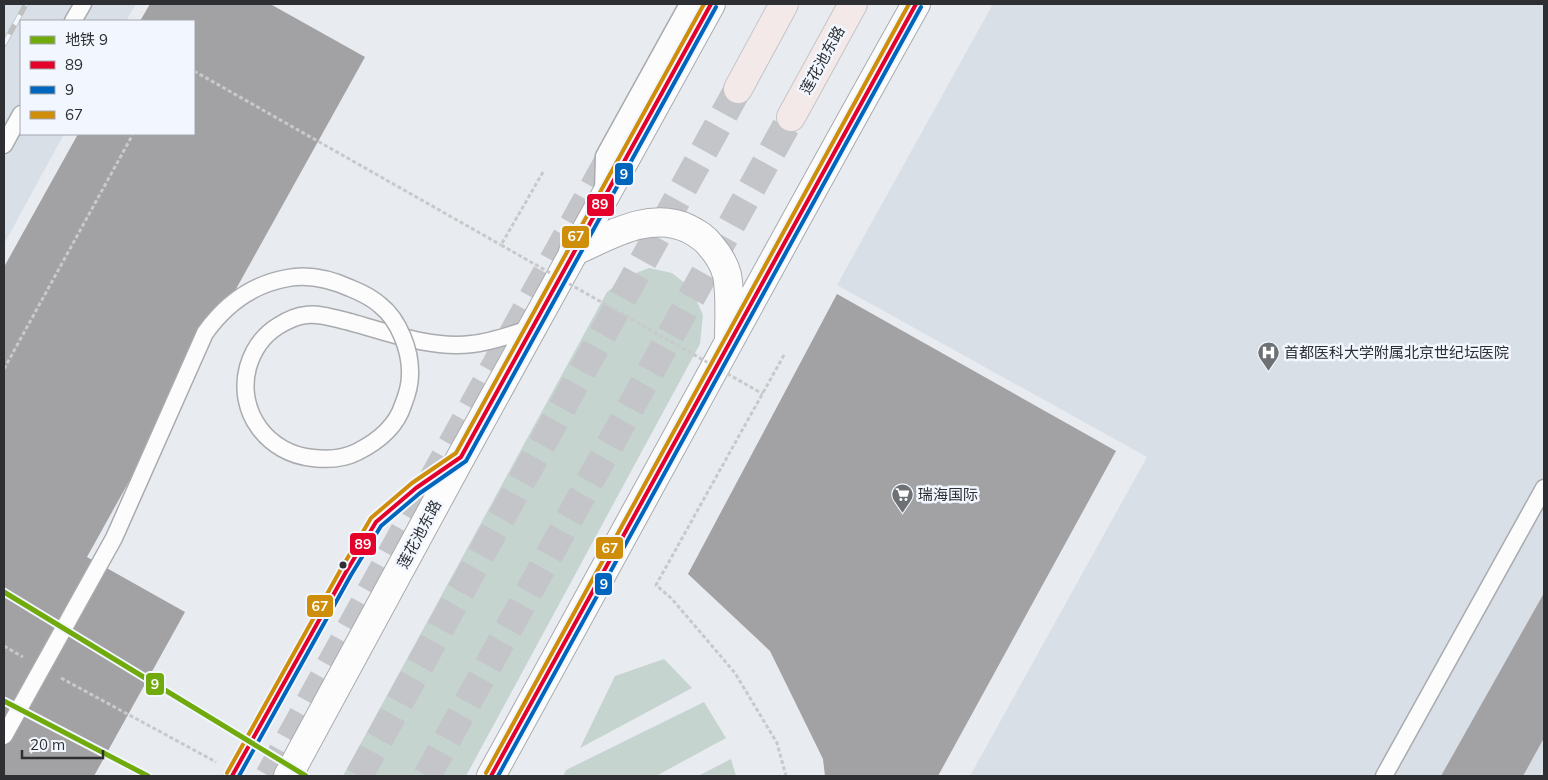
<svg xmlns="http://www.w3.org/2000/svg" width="1548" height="780" font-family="Mulish,'Noto Sans SC',sans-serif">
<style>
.built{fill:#d8dfe7}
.green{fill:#c6d4cf}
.building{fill:#a2a1a3}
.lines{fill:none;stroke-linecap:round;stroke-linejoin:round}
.tertiary-tunnel{stroke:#c3c5c9;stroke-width:28;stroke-dasharray:28 14;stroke-linecap:butt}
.trunk-tunnel{stroke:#c3c5c9;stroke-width:28;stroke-dasharray:28 14;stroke-linecap:butt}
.service-casing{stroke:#a9abae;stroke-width:19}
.tertiary-casing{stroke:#a9abae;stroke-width:30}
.trunk-casing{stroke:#c5c6c8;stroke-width:30}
.path{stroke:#c8c9cb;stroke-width:3;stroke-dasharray:4 2.5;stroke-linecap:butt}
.service{stroke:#fcfcfd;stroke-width:16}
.tertiary{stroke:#fcfcfd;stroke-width:28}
.trunk{stroke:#f2e9e8;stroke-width:28}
.rail-casing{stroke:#bfc0c0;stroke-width:5.5}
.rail{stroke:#f2f7ff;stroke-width:4;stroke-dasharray:11;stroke-linecap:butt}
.service-bridge-casing{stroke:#a9abae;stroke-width:19;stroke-linecap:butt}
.path-bridge{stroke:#c8c9cb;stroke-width:3;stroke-dasharray:4 2.5;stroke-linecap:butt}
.service-bridge{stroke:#fcfcfd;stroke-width:16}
.bus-1-casing{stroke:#f2f7ff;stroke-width:8}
.bus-2-casing{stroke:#f2f7ff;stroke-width:8}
.bus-3-casing{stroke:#f2f7ff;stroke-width:8}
.bus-1{stroke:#e4002b;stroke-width:4}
.bus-2{stroke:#0065bd;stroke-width:4}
.bus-3{stroke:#cf8e0a;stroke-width:4}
.metro-1-casing{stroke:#f2f7ff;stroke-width:9}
.metro-1{stroke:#70aa0c;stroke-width:5}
.bus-dot{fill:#2d2f32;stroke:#f2f7ff;stroke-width:2}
.labels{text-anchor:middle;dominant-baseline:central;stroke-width:5;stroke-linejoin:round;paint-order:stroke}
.street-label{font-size:15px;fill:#2d2f32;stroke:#f2f7ff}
.poi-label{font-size:15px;fill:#2d2f32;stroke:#f2f7ff;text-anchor:start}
.line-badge{stroke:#f2f7ff;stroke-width:2}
.badge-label{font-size:14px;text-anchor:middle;font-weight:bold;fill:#fff}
</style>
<rect width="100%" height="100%" fill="#e8ebef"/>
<g class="built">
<polygon points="4,4 136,4 126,21 21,21 21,134 64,134 4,244"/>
<polygon points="993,4 1544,4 1544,776 970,776 1147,457 837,285"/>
</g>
<g class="green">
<polygon points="649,268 672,273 691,288 703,315 700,344 466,776 343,776 607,292 628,276"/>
<polygon points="664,659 692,688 580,748 615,676"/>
<polygon points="704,702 726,738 656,776 563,776 566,770"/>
<polygon points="731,759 736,776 698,776"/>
</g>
<g class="building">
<polygon points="150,4 273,4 272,5 365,57 87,557 185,612 94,776 4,776 4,267 78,134 194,134 194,21 140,21"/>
<polygon points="837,294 1116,451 938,776 825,776 823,759 770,651 688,574"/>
<polygon points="1544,593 1544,738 1523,776 1441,776"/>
</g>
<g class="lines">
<polyline class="tertiary-tunnel" points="269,776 613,152"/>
<g class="trunk-tunnel">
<polyline points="359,776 738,89"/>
<polyline points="427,776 791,117"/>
</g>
<defs>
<g id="service">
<polyline points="73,21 83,4"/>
<polyline points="4,145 21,114"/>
<polyline points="603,193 604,156 688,4"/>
<path d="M 350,322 C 390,333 431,349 472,344 C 492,342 513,334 532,328"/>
<polyline points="232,776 346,572 376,522 416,488 455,461"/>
<polyline points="1384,776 1544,488"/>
</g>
<g id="tertiary">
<path d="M 573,252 C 609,236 650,210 689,229 C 698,234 704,237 710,245 C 718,254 724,263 727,275 C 731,296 729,319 729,340"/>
<polyline points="288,776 461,457 711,4"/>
<path d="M 491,776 C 633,519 772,260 916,4"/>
</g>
<g id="trunk">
<polyline points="738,89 784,4"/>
<polyline points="791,117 853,4"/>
</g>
</defs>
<use href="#service" class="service-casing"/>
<use href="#tertiary" class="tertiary-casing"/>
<use href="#trunk" class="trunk-casing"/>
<g class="path">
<polyline points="194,71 501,245"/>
<polyline points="784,355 656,585 672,599 735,673 777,743 786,776"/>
<polyline points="4,369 133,134"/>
<polyline points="4,646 23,657"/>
<polyline points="61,678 216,762"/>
</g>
<use href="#service" class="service"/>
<use href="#tertiary" class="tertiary"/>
<use href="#trunk" class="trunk"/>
<defs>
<polyline id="rail" points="4,44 26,4"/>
</defs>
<use href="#rail" class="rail-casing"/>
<use href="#rail" class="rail"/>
<defs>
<path id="service-bridge" d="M 4,736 L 114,538 L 205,333 C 225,305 253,284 288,278 C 309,274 330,279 350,288 C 360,292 371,297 380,305 C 399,320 411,351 410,375 C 410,386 407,395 403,405 C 396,427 377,442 357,452 C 343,459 329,460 313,458 C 268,454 236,412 248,367 C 253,350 262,336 278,326 C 286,321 296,316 306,315 C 321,313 336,319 350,322"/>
</defs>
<use href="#service-bridge" class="service-bridge-casing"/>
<polyline class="path-bridge" points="543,172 501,245 763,394"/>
<use href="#service-bridge" class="service-bridge"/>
<defs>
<g id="bus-1">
<polyline points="232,776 346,572 376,522 416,488 461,457 711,4"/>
<polyline points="491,776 916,4"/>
</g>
<g id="bus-2">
<polyline points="239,776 351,575 381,526 420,493 466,461 716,7"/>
<polyline points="498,776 921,7"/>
</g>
<g id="bus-3">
<polyline points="227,773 341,569 371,518 412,483 456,453 704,4"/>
<polyline points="486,773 909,4"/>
</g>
</defs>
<use href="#bus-1" class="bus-1-casing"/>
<use href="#bus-2" class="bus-2-casing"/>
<use href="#bus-3" class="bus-3-casing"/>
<use href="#bus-1" class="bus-1"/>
<use href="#bus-2" class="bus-2"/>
<use href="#bus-3" class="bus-3"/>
<defs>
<g id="metro-1">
<polyline points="4,592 306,776"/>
<polyline points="4,701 148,776"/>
</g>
</defs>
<use href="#metro-1" class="metro-1-casing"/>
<use href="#metro-1" class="metro-1"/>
</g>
<defs>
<symbol id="hospital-pin" viewBox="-11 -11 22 30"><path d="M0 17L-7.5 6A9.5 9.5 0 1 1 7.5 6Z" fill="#6e7174" stroke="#f2f7ff"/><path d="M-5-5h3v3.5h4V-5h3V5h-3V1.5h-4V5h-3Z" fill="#fff"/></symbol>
<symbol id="supermarket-pin" viewBox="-11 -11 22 30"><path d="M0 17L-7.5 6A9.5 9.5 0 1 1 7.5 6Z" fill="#6e7174" stroke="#f2f7ff"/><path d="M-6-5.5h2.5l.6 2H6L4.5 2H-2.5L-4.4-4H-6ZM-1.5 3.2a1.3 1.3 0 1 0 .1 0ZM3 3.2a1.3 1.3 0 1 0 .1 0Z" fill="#fff"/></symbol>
</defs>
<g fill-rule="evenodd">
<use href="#hospital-pin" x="1256" y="340" width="25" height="34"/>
<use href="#supermarket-pin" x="890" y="482" width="25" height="34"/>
</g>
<circle class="bus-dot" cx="343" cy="565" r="4.5"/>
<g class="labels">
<g class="street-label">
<text transform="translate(822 60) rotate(-61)">莲花池东路</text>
<text transform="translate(419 534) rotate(-62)">莲花池东路</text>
</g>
<g class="poi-label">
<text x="1284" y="352">首都医科大学附属北京世纪坛医院</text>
<text x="918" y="494">瑞海国际</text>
</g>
</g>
<g class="line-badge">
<rect x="614" y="162" width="20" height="24" rx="5" fill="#0065bd"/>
<rect x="586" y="193" width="29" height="24" rx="5" fill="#e4002b"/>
<rect x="561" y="225" width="29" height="24" rx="5" fill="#cf8e0a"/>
<rect x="349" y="532" width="28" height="24" rx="5" fill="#e4002b"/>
<rect x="595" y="536" width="29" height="24" rx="5" fill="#cf8e0a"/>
<rect x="594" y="572" width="19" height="24" rx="5" fill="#0065bd"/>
<rect x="306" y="594" width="28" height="24" rx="5" fill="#cf8e0a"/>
<rect x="145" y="672" width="20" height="24" rx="5" fill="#70aa0c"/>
</g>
<g class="badge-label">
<text x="624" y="179">9</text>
<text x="600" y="209">89</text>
<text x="576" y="241">67</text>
<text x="363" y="549">89</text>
<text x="610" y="553">67</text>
<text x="604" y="589">9</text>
<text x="320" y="611">67</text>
<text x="155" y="689">9</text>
</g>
<rect width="1548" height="780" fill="none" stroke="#2d2f32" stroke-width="10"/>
<rect x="20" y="20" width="175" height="115" fill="#f2f7ff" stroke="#a3a7ad"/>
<rect x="30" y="36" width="25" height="8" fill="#70aa0c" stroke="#a3a7ad"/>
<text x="65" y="45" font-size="15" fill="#2d2f32">地铁 9</text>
<rect x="30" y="61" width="25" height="8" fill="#e4002b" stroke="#a3a7ad"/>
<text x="65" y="70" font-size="15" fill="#2d2f32">89</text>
<rect x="30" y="86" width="25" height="8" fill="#0065bd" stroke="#a3a7ad"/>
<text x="65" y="95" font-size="15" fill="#2d2f32">9</text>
<rect x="30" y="111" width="25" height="8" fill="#cf8e0a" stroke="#a3a7ad"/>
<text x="65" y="120" font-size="15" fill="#2d2f32">67</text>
<path d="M22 750v8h81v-8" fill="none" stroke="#2d2f32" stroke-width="2.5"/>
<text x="30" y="750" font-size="15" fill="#2d2f32" stroke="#f2f7ff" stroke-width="4" paint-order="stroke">20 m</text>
</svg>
